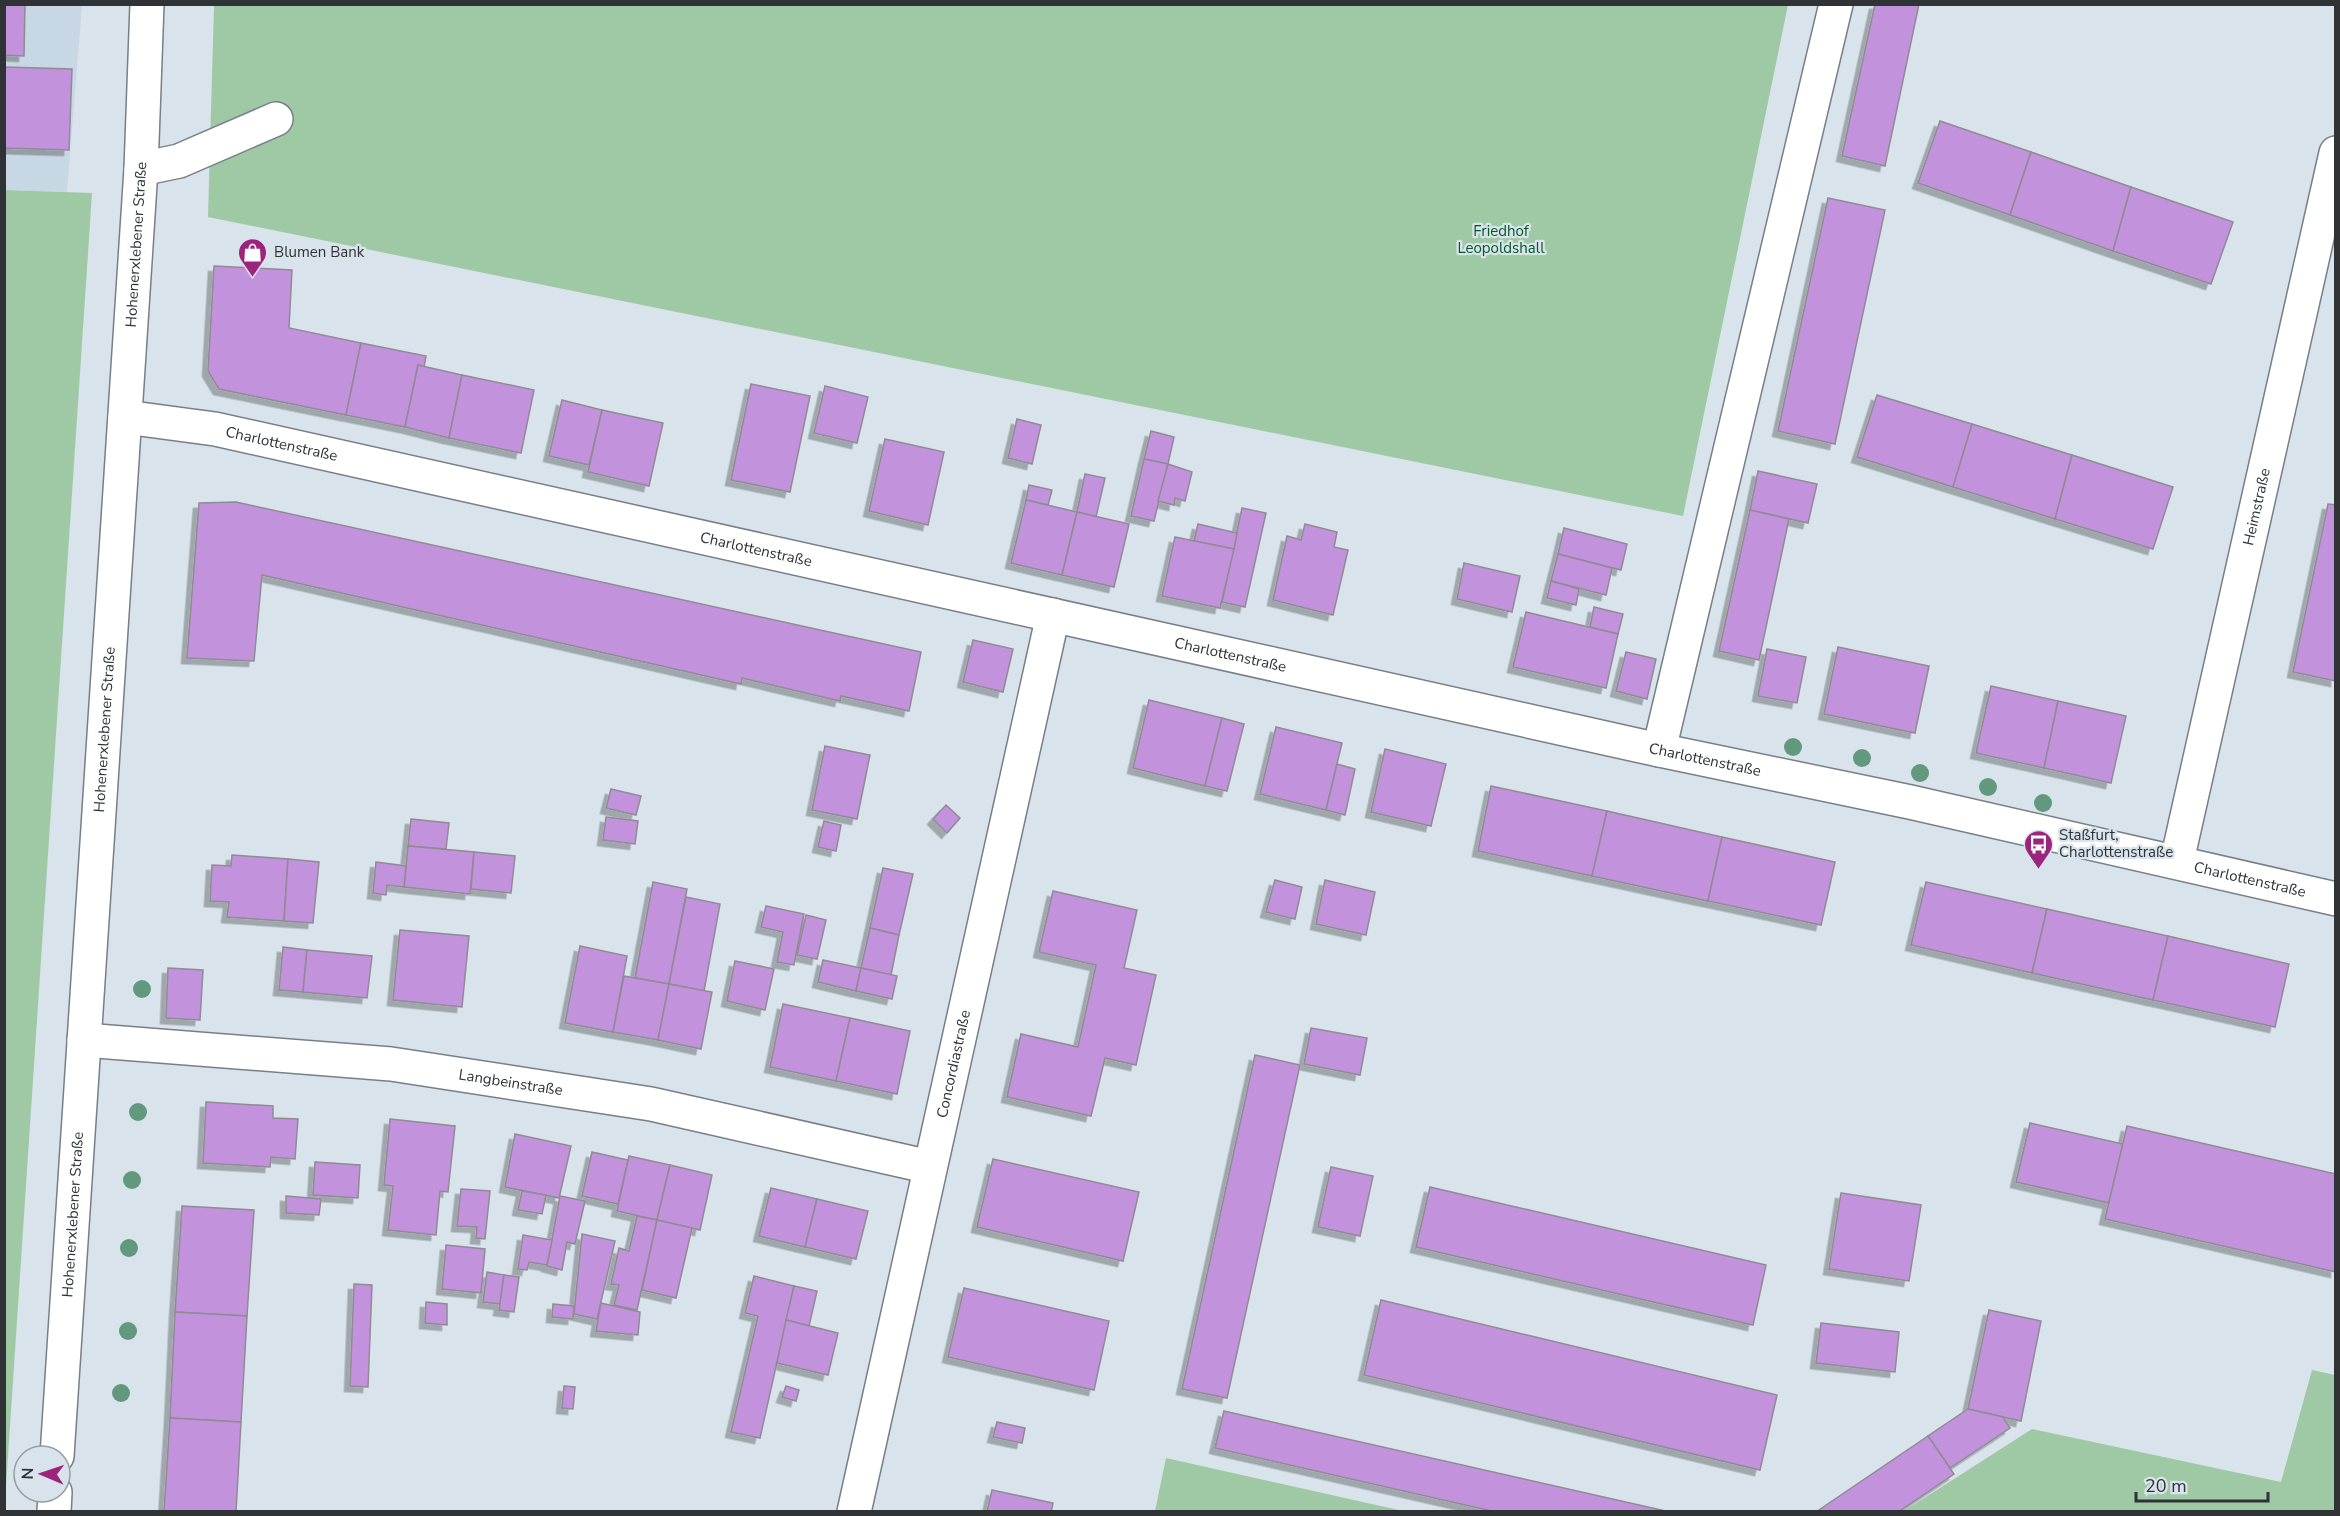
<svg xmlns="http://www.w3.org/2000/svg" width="2340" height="1516" font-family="'Nunito Sans',sans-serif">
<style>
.built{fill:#c8d7e4}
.green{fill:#9ec9a4}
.building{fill:#c293dc;stroke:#908a94;stroke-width:1.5;filter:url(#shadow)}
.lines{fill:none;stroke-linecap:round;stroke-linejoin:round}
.minor-casing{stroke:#777f87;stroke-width:36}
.major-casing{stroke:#777f87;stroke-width:36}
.minor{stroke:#fff;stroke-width:33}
.major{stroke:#fff;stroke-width:33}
.tree{fill:#62987d}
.labels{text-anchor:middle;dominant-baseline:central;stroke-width:4.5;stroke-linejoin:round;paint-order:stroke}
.park-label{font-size:15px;fill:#015a23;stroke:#d9e3eb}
.street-label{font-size:15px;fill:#2f3336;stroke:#d9e3eb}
.poi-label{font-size:15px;fill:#2f3336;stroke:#d9e3eb;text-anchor:start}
</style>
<defs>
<filter id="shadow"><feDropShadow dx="-5.5" dy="5.5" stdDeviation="0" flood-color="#0004"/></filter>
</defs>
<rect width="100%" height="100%" fill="#d9e3eb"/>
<polygon class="built" points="5,5 82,5 67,192 5,190"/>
<g class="green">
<polygon points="214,5 1788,5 1683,516 208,217"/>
<polygon points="4,190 92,193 5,1501 4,1501"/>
<polygon points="2312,1370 2335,1375 2335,1511 1904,1511 2032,1429 2281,1482"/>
<polygon points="1166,1458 1403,1511 1155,1511"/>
</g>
<g class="building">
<polygon points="4,4 25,4 24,56 4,55"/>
<polygon points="1875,4 1919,4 1885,166 1842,156"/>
<polygon points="4,67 72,69 69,150 4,148"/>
<polygon points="1940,121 2031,152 2010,215 1918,183"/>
<polygon points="2031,152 2131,187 2113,251 2010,215"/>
<polygon points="2131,187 2233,222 2211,284 2113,251"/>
<polygon points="1828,198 1885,210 1835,444 1778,431"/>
<polygon points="214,266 292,270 289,328 361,343 346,415 219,389 208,371"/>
<polygon points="361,343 426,356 424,367 418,365 405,427 346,415"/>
<polygon points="418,365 462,375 449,438 405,427"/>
<polygon points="462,375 534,390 521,453 449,438"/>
<polygon points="751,384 810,396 790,492 731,480"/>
<polygon points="825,386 868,397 857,443 814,433"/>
<polygon points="1877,395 1972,424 1953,487 1857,457"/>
<polygon points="562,400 602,410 589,465 549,456"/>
<polygon points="602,410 663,423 649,486 588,472"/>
<polygon points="1017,419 1041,425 1032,464 1008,458"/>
<polygon points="1972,424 2072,455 2055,519 1953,487"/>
<polygon points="1151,431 1174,437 1168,464 1144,459"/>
<polygon points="885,439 944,452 928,525 869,511"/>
<polygon points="2072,455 2173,487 2153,549 2055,519"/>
<polygon points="1144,459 1168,464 1154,521 1131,516"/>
<polygon points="1168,464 1192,472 1185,501 1175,498 1174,505 1158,501"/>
<polygon points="1758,471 1817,484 1808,523 1750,510"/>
<polygon points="1085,474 1105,478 1096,517 1077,512"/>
<polygon points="1029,485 1052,490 1048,505 1026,500"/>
<polygon points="1026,500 1077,512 1062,575 1011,563"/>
<polygon points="236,502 921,652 909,711 841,696 840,701 742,678 741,684 262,575 254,661 187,658 199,503"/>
<polygon points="2328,504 2336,505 2336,681 2293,672"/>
<polygon points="1242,508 1266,513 1245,607 1222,602"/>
<polygon points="1750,510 1789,519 1759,660 1719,651"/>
<polygon points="1077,512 1129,524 1114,587 1062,575"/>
<polygon points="1198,524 1237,533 1234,549 1194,541"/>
<polygon points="1305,524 1337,532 1334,547 1348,550 1333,615 1273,600 1287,536 1301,540"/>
<polygon points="1564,528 1627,544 1621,570 1558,554"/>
<polygon points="1175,537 1234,549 1220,608 1162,596"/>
<polygon points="1558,554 1612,568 1606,595 1551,581"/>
<polygon points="1464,563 1520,576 1512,612 1457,599"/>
<polygon points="1551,581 1579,589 1576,605 1547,598"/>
<polygon points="1594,607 1623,614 1618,634 1590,627"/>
<polygon points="1526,612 1618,634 1606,688 1513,667"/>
<polygon points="973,640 1013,649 1003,692 963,682"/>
<polygon points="1838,647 1929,666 1915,733 1824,714"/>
<polygon points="1767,649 1806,657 1797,703 1758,696"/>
<polygon points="1626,652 1656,659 1647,699 1616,691"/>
<polygon points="1991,686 2058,701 2044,768 1976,753"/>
<polygon points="1149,700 1222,718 1205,786 1133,768"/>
<polygon points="2058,701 2126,716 2111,783 2044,768"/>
<polygon points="1222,718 1244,724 1227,791 1205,786"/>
<polygon points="1276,727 1342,743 1326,810 1260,794"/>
<polygon points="825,746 870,755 857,819 812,810"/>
<polygon points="1385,749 1446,764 1431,826 1371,812"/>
<polygon points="1337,764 1355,769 1345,815 1326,810"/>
<polygon points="1491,786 1607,811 1592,876 1478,851"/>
<polygon points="611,789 641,796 636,815 606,808"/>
<polygon points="946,805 960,818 947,833 933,819"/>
<polygon points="1607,811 1722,837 1708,901 1592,876"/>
<polygon points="606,817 638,821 635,844 603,840"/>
<polygon points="411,819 449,823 446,849 408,846"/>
<polygon points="824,821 841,825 836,851 818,847"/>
<polygon points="1722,837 1835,862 1821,925 1708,901"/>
<polygon points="408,846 474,852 470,894 404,887"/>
<polygon points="474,852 515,856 511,893 471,889"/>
<polygon points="232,855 288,859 284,921 227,917 229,902 210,901 212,865 231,866"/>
<polygon points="288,859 319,862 313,923 284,921"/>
<polygon points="376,862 406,866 404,887 387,885 386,895 373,893"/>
<polygon points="883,868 913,874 899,935 870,928"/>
<polygon points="1275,880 1302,887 1295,919 1266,912"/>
<polygon points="1325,880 1375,892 1366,935 1316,924"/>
<polygon points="653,882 687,889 669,984 635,978"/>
<polygon points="1926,882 2047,909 2032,973 1911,945"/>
<polygon points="1053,891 1137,910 1124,968 1156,975 1136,1065 1105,1058 1091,1116 1007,1097 1021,1034 1078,1047 1096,965 1039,952"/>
<polygon points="686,897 720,904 704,991 669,984"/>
<polygon points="766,906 804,914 794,965 777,962 783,932 761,927"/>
<polygon points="2047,909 2168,936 2153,1000 2032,973"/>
<polygon points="806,915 826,920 817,959 797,955"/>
<polygon points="870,928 899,935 891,975 861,968"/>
<polygon points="400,930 469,936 462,1007 393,1000"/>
<polygon points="2168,936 2289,964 2275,1027 2153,1000"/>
<polygon points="580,946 627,956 613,1032 565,1023"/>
<polygon points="283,947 307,950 303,992 279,990"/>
<polygon points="307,950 372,956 367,998 303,992"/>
<polygon points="823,960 861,968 856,991 818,982"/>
<polygon points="735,961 774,969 765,1010 727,1001"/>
<polygon points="168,968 203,970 200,1020 166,1018"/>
<polygon points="861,968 897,976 892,999 856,991"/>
<polygon points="624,976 669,984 658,1040 613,1032"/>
<polygon points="669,984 712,992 701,1049 658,1040"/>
<polygon points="783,1004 850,1018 836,1081 770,1067"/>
<polygon points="850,1018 910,1031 897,1094 836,1081"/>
<polygon points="1311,1028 1367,1038 1360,1075 1304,1064"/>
<polygon points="1255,1055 1300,1065 1227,1398 1182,1389"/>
<polygon points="206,1102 273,1106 273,1118 298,1119 295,1159 271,1157 270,1167 203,1163"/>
<polygon points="390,1119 455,1126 448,1192 440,1191 436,1235 388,1230 393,1186 384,1185"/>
<polygon points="2030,1123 2123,1144 2109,1203 2016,1182"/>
<polygon points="2127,1126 2336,1174 2336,1272 2105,1219"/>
<polygon points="515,1134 571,1146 559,1198 505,1187"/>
<polygon points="592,1152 628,1160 618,1204 582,1196"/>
<polygon points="629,1156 670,1165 657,1220 617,1211"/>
<polygon points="993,1159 1139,1192 1123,1261 977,1227"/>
<polygon points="315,1162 360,1165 358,1198 313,1195"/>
<polygon points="670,1165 712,1175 700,1230 657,1220"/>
<polygon points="1331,1167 1373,1176 1360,1236 1318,1227"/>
<polygon points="1430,1187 1766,1265 1753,1325 1416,1247"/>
<polygon points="771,1188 817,1199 805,1247 759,1236"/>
<polygon points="461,1189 490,1191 485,1239 476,1238 477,1227 457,1226"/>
<polygon points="522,1191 546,1195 542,1214 518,1210"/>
<polygon points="1841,1193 1921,1205 1909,1281 1829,1269"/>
<polygon points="286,1196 321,1199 319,1215 286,1213"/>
<polygon points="560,1196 585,1201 575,1244 567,1242 562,1270 547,1266"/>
<polygon points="817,1199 868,1211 856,1259 805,1247"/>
<polygon points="182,1206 254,1210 247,1316 175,1312"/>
<polygon points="637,1216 657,1220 637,1310 614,1305 619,1285 611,1284 619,1248 629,1251"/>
<polygon points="657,1220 692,1228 676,1298 642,1290"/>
<polygon points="582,1234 615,1241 597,1319 574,1314"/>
<polygon points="523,1235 552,1240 547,1265 529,1262 527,1270 518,1269"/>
<polygon points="446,1245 485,1249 481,1293 442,1289"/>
<polygon points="487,1272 504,1275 500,1304 483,1302"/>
<polygon points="504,1275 519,1277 514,1312 499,1310"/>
<polygon points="754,1276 794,1286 760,1438 731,1432 758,1316 745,1313"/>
<polygon points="354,1284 372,1285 368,1387 350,1386"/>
<polygon points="794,1286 817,1291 809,1326 786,1320"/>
<polygon points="964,1288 1109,1321 1094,1390 948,1357"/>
<polygon points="1381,1300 1777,1395 1760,1470 1364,1375"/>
<polygon points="426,1302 447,1304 447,1325 425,1323"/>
<polygon points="601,1303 640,1312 638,1335 596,1331"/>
<polygon points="553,1304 574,1306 573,1319 552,1317"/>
<polygon points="1989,1310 2041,1321 2021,1421 1968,1409"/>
<polygon points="175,1312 247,1316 241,1422 170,1418"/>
<polygon points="786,1320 838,1333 828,1375 777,1363"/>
<polygon points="1821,1323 1899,1332 1895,1372 1816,1363"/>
<polygon points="564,1386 575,1387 573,1409 562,1408"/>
<polygon points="786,1386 799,1390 796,1401 782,1397"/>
<polygon points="1968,1409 2003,1417 2010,1428 1950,1468 1928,1436"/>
<polygon points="1224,1411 1670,1512 1496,1512 1215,1448"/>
<polygon points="170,1418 241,1422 236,1512 164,1512"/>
<polygon points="997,1422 1025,1428 1022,1443 993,1437"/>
<polygon points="1928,1436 1954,1474 1898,1512 1816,1512"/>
<polygon points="992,1490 1053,1503 1051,1512 987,1512"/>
</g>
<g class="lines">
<defs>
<g id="minor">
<polyline points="141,169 179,161 276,119"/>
<path id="s1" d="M 125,417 L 215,429 L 1659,750 L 1910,802 L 2336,899"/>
<polyline points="1659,750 1836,4"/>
<path id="s2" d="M 2177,861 L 2336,153"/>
<path id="s3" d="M 84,1040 L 391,1064 L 651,1104 L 930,1167"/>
<path id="s4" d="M 854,1512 L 1053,615"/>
</g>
<g id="major">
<path id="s5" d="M 57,1456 L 141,169 L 147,4"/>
<polyline points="54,1512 55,1492"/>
</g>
</defs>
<use href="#minor" class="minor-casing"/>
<use href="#major" class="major-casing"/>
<use href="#minor" class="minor"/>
<use href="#major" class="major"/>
</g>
<g class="tree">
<circle cx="1793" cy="747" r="9"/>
<circle cx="1862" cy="758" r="9"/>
<circle cx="1920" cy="773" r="9"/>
<circle cx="1988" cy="787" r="9"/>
<circle cx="2043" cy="803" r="9"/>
<circle cx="142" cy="989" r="9"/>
<circle cx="138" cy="1112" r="9"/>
<circle cx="132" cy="1180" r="9"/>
<circle cx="129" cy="1248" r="9"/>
<circle cx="128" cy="1331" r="9"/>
<circle cx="121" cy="1393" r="9"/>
</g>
<defs>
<symbol id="shop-pin" viewBox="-11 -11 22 30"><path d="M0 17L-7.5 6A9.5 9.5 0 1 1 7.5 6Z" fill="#9c247d" stroke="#d9e3eb"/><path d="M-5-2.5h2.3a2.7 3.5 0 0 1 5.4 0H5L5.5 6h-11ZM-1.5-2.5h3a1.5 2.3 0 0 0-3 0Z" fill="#fff"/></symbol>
<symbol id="bus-pin" viewBox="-11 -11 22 30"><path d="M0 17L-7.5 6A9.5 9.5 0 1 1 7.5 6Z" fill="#9c247d" stroke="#d9e3eb"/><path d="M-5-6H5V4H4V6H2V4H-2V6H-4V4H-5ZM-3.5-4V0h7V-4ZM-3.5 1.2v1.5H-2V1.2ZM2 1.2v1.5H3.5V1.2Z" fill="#fff"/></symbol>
</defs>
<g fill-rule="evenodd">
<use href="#shop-pin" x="236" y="236" width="33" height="45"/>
<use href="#bus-pin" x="2022" y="828" width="33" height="45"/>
</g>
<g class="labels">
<g class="park-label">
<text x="1501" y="231">Friedhof<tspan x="1501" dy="17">Leopoldshall</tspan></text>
</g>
<g class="street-label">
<text stroke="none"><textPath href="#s5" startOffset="1214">Hohenerxlebener Straße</textPath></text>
<text stroke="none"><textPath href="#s1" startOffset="159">Charlottenstraße</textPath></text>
<text stroke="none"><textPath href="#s2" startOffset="363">Heimstraße</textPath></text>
<text stroke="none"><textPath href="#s1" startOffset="645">Charlottenstraße</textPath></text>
<text stroke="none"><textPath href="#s1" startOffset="1131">Charlottenstraße</textPath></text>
<text stroke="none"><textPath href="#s5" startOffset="728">Hohenerxlebener Straße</textPath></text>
<text stroke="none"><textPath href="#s1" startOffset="1617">Charlottenstraße</textPath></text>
<text stroke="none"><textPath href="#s1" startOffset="2175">Charlottenstraße</textPath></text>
<text stroke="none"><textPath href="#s4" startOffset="459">Concordiastraße</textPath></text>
<text stroke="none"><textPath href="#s3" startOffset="429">Langbeinstraße</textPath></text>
<text stroke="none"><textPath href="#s5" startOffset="242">Hohenerxlebener Straße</textPath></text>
</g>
<g class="poi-label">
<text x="274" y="252">Blumen Bank</text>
<text x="2059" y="835">Staßfurt,<tspan x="2059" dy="17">Charlottenstraße</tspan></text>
</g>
</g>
<rect width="2340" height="1516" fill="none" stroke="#2f3336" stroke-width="12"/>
<g transform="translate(42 1474) rotate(272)"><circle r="28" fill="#d9e3eb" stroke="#959da3" stroke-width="1.5"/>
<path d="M0-4.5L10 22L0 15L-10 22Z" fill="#9c247d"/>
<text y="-9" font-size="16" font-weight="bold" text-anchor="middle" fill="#2f3336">N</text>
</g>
<path d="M2136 1492v9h132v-9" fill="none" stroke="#2f3336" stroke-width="3"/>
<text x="2145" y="1492" font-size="18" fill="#2f3336" stroke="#d9e3eb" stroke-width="4.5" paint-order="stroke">20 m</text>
</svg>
